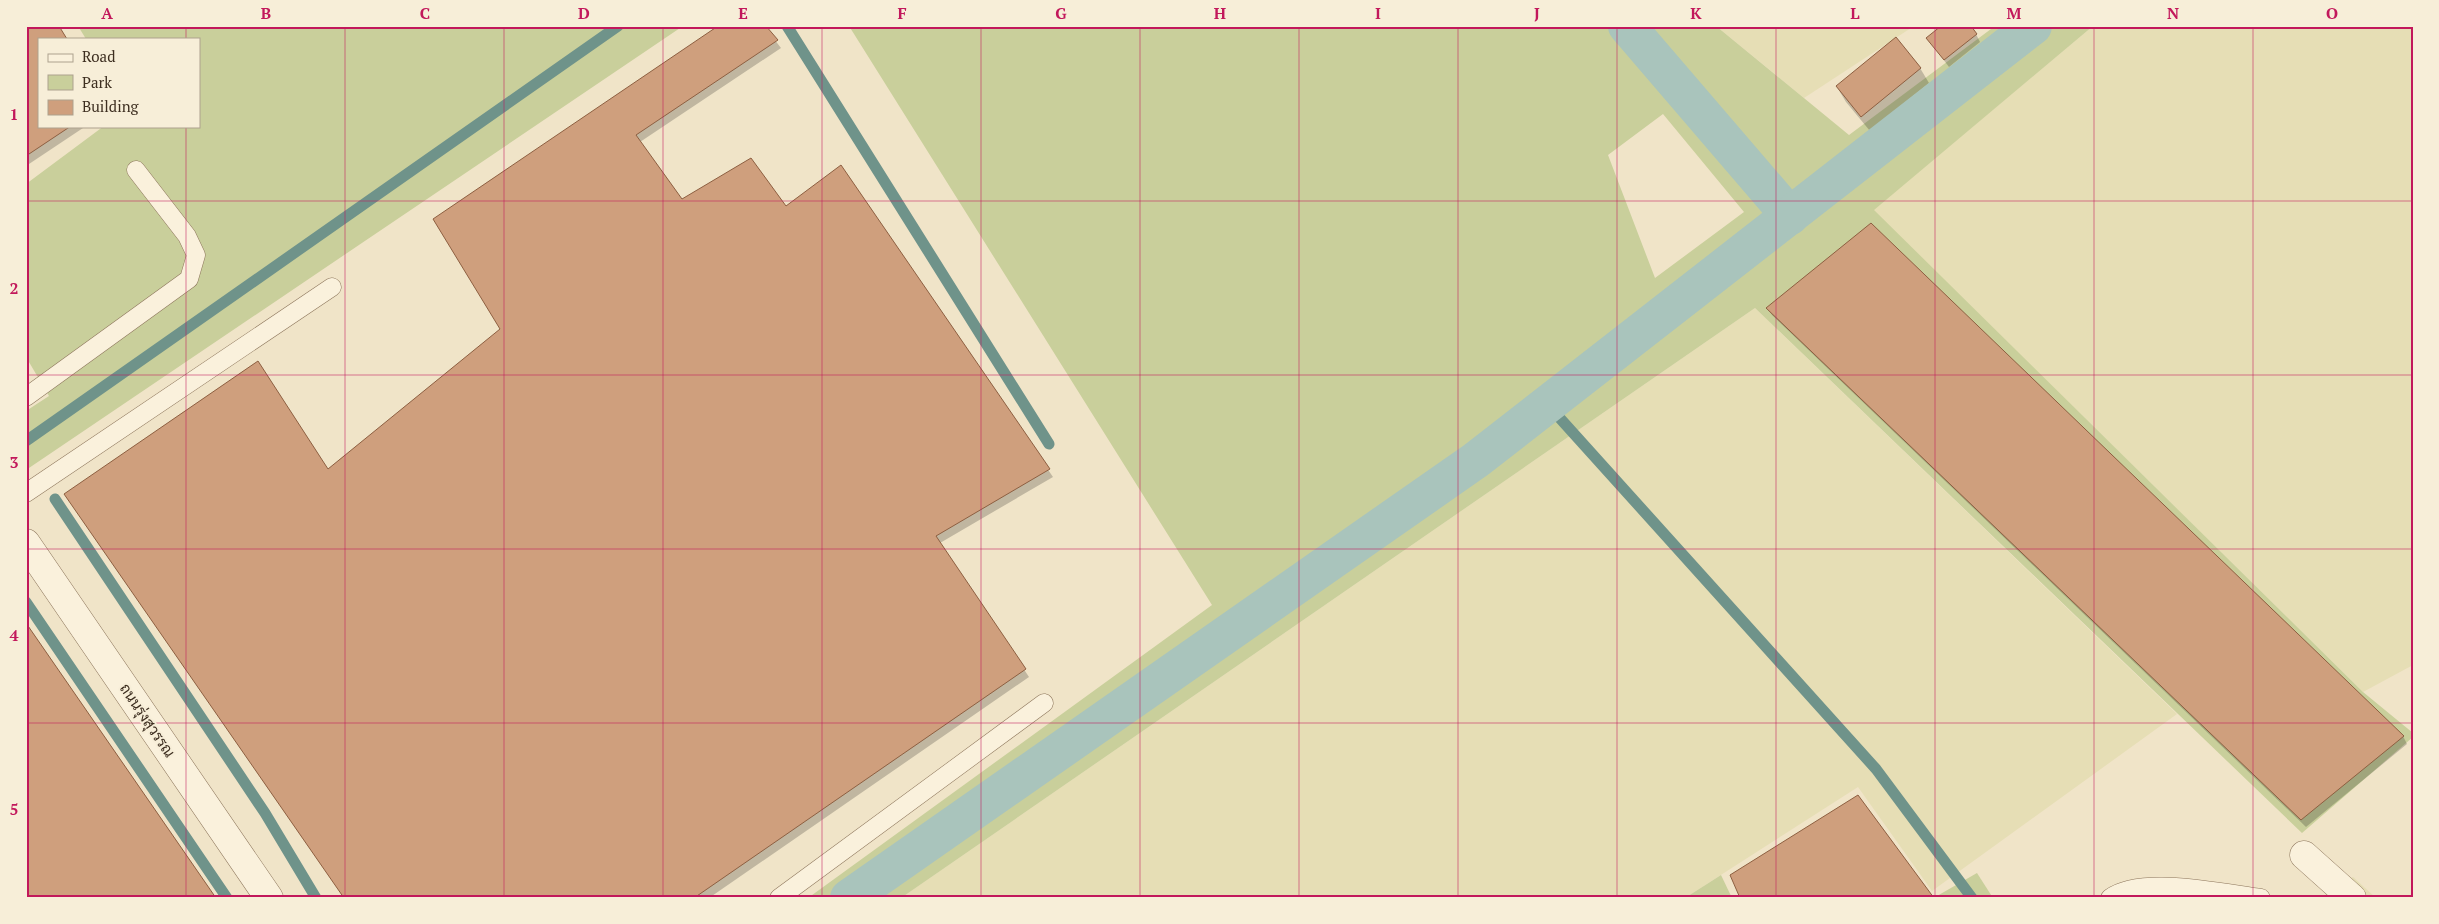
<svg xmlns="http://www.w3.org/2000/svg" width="2439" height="924" font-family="'PT Serif',Sarabun,serif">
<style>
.farmland{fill:#e6deb5}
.green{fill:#c9cf9b;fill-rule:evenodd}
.shadow{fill:#0003}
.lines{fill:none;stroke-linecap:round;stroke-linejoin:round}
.stream{stroke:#6f938a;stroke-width:11}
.canal{stroke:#a9c4bc;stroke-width:38}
.building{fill:#cf9f7d;stroke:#8d5f41}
.lane-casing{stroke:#8d765c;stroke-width:19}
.street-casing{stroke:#8d765c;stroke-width:29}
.lane{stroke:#faf1dc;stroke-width:18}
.street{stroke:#faf1dc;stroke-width:28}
.grid{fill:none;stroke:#c2185b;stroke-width:1;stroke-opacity:0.55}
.labels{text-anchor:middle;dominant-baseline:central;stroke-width:4;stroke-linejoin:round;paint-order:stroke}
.street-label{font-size:15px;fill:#3d2e20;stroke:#f7eed8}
.neatline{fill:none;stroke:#c2185b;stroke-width:2}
.grid-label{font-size:16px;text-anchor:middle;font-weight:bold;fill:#c2185b}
</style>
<rect width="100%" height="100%" fill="#f0e4c8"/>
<!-- farmland -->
<g class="farmland">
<path d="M1716,26H1914L1804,98Z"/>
<path d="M2093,26H2413V665L2363,692L1873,210Z"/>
<path d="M1755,308L2177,714L1932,891L1858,787L1685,898H901Z"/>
<path d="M2353,877L2376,898H2320Z"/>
</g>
<!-- green -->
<g class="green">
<path d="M78,26H683L26,470V411L49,396L26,357V184L104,126H199V39H86Z"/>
<path d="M849,26H1716L1849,135L1995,26H2093L1874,210L2363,692L2413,733V737L2302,833L1755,308L901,898H808L1212,605ZM1663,114L1744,212L1655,278L1608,155Z"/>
<path d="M1977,873L1993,898L1937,896Z"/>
<path d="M1721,875L1732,898H1685Z"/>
</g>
<!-- shadow -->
<g class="shadow">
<path d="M26,26L39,39V126H86L26,166Z"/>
<path d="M764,26L781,48L640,142L682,201L785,208L841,167L1053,477L940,543L1029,677L709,898H345L327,470L502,330L434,220Z"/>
<path d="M1976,34L1980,42L1949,67L1928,39Z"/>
<path d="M1920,68L1929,83L1870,131L1846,102L1837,87Z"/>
<path d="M1767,308L2403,736L2407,744L2306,827L1772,315Z"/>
</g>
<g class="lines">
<!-- stream -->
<g class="stream">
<path d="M787,26L1049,444"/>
<path d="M1548,405L1876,769L1972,898"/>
<path d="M26,441L618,26"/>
<path d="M55,499L265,813L316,898"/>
<path d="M26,602L227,898"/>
</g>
<!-- canal -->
<g class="canal">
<path d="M1627,26L1790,216"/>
<path d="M849,898L1476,460L2033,26"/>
</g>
</g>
<!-- building -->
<g class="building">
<path d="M26,26H59L67,39H39V126H71L26,156Z"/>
<path d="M718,26H766L778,40L636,135L682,199L751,158L786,206L841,165L1050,469L936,536L1026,669L694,898H344L64,494L258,361L328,469L500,329L433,219Z"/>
<path d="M1941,26H1971L1977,34L1944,60L1926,38Z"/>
<path d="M1896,37L1921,68L1861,117L1836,86Z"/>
<path d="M1871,223L2404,736L2301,820L1766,308Z"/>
<path d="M26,623L216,898H26Z"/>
<path d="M1858,795L1934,898H1740L1730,875Z"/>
</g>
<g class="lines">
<!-- lane casing -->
<g class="lane-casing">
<g id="lane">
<path d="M26,397L189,279L196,255L187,236L136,170"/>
<path d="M26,493L332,287"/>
<path d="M779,898L1044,703"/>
<path d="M2110,898C2141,875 2223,893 2261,898"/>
</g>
</g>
<!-- street casing -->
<g class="street-casing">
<g id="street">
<path d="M26,543L269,898"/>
<path d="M2304,855L2352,898"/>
</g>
</g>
<!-- lane -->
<use href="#lane" class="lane"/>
<!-- street -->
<use href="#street" class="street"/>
</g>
<!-- grid -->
<path class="grid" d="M186,26V39M345,26V898M504,26V898M663,26V898M822,26V898M981,26V898M1140,26V898M1299,26V898M1458,26V898M1617,26V898M1776,26V898M1935,26V898M2094,26V898M2253,26V898M186,126V898M26,201H2413M26,375H2413M26,549H2413M26,723H2413"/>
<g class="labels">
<!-- street labels -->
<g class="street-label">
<text transform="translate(148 720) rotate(56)">ถนนรุ่งสุวรรณ</text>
</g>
</g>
<!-- border -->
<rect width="2439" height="924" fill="none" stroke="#f7eed8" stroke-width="55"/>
<!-- legend -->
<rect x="38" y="38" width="162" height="90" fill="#f7eed8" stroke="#ada18e"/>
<rect x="48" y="54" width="25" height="8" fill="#faf1dc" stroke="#ada18e"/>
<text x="82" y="62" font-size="15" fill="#3d2e20">Road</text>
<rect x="48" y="75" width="25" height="15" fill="#c9cf9b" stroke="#ada18e"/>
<text x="82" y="88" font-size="15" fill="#3d2e20">Park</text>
<rect x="48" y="100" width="25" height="15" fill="#cf9f7d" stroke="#ada18e"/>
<text x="82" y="112" font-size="15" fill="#3d2e20">Building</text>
<rect x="28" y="28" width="2384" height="868" class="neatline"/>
<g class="grid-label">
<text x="107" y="19">A</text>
<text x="266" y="19">B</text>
<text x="425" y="19">C</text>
<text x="584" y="19">D</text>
<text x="743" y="19">E</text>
<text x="902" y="19">F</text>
<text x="1061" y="19">G</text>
<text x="1220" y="19">H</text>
<text x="1378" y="19">I</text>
<text x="1537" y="19">J</text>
<text x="1696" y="19">K</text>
<text x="1855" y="19">L</text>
<text x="2014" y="19">M</text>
<text x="2173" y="19">N</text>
<text x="2332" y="19">O</text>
<text x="14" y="120">1</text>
<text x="14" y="294">2</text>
<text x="14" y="468">3</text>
<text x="14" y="641">4</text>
<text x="14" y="815">5</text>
</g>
</svg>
